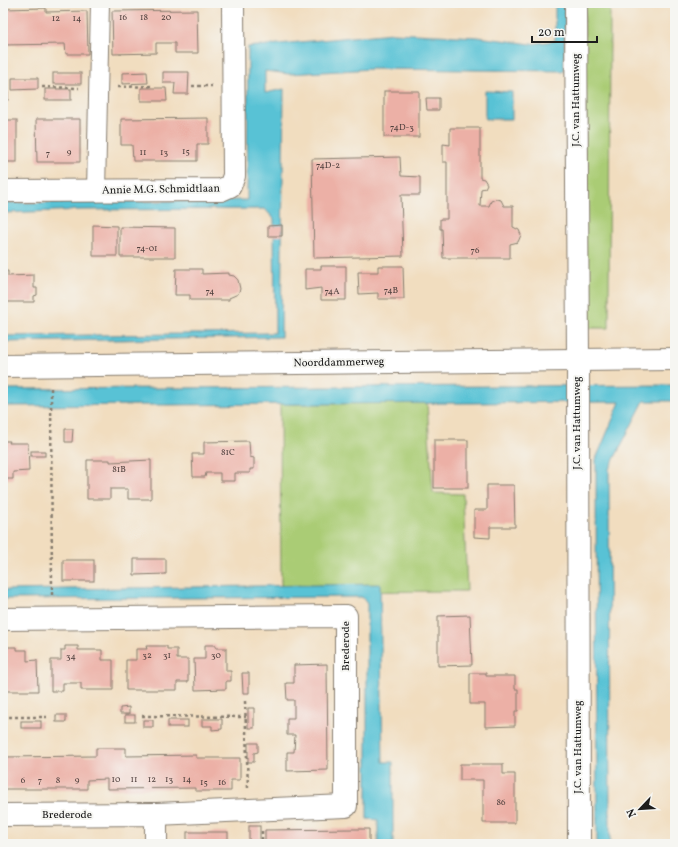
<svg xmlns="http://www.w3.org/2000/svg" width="678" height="847" font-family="Vollkorn,serif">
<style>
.green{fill:#aacc75;stroke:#637448}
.water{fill:#59c2d5;stroke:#3a6f78}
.building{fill:#ecb0a6}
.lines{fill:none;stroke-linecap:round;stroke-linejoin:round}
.pedestrian-casing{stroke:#867c6e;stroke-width:20}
.minor-casing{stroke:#867c6e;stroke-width:24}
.tertiary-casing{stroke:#867c6e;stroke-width:24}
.path{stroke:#867c6e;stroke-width:2.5;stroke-dasharray:3 3;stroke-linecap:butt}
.pedestrian{stroke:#fff;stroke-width:18}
.minor{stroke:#fff;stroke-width:22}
.tertiary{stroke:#fff;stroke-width:22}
.labels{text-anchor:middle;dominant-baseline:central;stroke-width:4;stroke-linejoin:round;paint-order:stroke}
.number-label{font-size:9px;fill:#50413e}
.street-label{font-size:11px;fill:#1c1c1c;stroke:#f6f6f2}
</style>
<rect width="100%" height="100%" fill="#f6f6f2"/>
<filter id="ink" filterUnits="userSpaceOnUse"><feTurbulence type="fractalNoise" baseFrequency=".025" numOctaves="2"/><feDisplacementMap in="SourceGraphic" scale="8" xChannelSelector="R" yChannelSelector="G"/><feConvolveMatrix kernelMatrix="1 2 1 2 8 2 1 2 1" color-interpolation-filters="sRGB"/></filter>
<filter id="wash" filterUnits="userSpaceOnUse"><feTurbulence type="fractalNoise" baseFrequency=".012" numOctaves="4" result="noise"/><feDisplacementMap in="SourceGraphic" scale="16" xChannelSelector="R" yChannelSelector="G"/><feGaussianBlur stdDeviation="0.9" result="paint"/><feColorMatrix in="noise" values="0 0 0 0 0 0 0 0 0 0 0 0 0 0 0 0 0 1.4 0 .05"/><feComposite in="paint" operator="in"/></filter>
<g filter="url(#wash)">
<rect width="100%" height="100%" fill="#f1ddbf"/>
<!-- green -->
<g class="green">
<path d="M584,3H610L609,328H585Z"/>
<path d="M427,403L433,493L463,494L467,591L281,592L280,404Z"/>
</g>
<!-- water -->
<g class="water">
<path d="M555,3H565L564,71L372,69L289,74L265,71V93L284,89L281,337L3,342V336L275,333L274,219L265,209L81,210L3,213V203L247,200L248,47L393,33L478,37L531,44L555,41Z"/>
<path d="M485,91L512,92V119H485Z"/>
<path d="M675,385V401H644L609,469L610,844H597L596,459L620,402L3,406V389Z"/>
<path d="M380,584L383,762H393V844H378V820L367,819V604L362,597L3,599V590Z"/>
</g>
<g id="blocks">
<!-- building -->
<g class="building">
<path d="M46,8V12L87,11L88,54H66L65,44L3,45V9Z"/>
<path d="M197,10L198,53H175V43H156V53L113,54L112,11Z"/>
<path d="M147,72L148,83L122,84V73Z"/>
<path d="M163,72H189L188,94H174L175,83H163Z"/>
<rect x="53" y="73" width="28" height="11"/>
<path d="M12,78H38V89L12,90Z"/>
<path d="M141,88H166L167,101H141Z"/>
<rect x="45" y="89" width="26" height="11"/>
<rect x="3" y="90" width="5" height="10"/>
<rect x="384" y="91" width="35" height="46"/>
<path d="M426,98H439V110H427Z"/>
<path d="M208,118V144H197V161H133L132,145H121V119Z"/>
<path d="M36,119H80V162H37Z"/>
<rect x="3" y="120" width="14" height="42"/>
<path d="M450,128H480V178L484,179L487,184L485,188L481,189L480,206H489L491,201L496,199L501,200L504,206H513V227L519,230L521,235L518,242L510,244V258H443L442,229H440V219H447V162H443V144L450,145Z"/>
<path d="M400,157L401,176L420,177V195H401L403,256L314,258L312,159Z"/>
<path d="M93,225L117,226V256H93Z"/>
<path d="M282,225V236H268V226Z"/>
<path d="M120,227L175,228V257H120Z"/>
<path d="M321,266H346V300H321V288L305,290V269H321Z"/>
<path d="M378,266H403L404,299H378V293L359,294L358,272H378Z"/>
<path d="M176,269H202V274L229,273V275L234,276L238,280L240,289L238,294L229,298V300H190V295H175Z"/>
<path d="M3,271H8V276L34,275V288H37V295L34,296V302H3Z"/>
<path d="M65,429H73L72,442H65Z"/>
<rect x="434" y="440" width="34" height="48"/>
<path d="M3,441H10L9,443H28L29,471L13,472V479H3Z"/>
<path d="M249,441L250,457L254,458V469H250V473H235V481H220V473H206L205,477H193L192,454H204V442Z"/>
<rect x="31" y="451" width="14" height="5"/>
<path d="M87,460H110V462L151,460V499H128V489H110V499H87Z"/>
<path d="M487,485H514L515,527H490V538L474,537V510H487Z"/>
<path d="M134,559H166V574L134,575Z"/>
<rect x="63" y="560" width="31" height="21"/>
<path d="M470,615L472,665L438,666V616Z"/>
<path d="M205,645H216V648H226V671H231V681H226V689L195,690L194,659H205Z"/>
<path d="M65,646H78V650H102V660H113V690H81V683H63V691H51V660H61V650H65Z"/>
<path d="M146,646H167V649H177V659H188V682H177V690H126V660H136V649H147Z"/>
<path d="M3,647H17V650H27V661L37,660L38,691H3Z"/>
<path d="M327,664L328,770L287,771V752H294L295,735H287V718H294V700H287L286,683H294V665Z"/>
<path d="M242,673H249V693H243Z"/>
<path d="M470,673H486V676H515V689H518V711H515V726L485,727V704H470Z"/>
<path d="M129,707V714H120V708Z"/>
<rect x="248" y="708" width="6" height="20"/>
<rect x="56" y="715" width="10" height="7"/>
<rect x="125" y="715" width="10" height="7"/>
<path d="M202,719H222V729L212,730V726H202Z"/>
<rect x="143" y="720" width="10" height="7"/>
<rect x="168" y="720" width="20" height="7"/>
<rect x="21" y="721" width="20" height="7"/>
<path d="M248,743H258V752L254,753V762H248Z"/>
<path d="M96,748H126V756L196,755V758H240V780H231V791H195V788L107,789V779L87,780V789H3V757L96,756Z"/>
<path d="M460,764H503V774H515V823H483V780H460Z"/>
<rect x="249" y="826" width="11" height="18"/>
<path d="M353,829H369V844H265V830Z"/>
<rect x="187" y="832" width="41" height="12"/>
</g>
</g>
</g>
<g filter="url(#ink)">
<use href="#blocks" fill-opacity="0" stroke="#867c6e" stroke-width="1"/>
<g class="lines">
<!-- pedestrian casing -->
<g class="pedestrian-casing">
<path id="pedestrian" d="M96,191L100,3"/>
</g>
<!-- minor casing -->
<g class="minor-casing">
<g id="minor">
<path d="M3,191L221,190L230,186L234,176L233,3"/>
<path d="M578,360L579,844"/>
<path d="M3,619L346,616V806L156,814"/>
<path d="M3,815L156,814V844"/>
</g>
</g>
<!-- tertiary casing -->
<g class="tertiary-casing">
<g id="tertiary">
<path d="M576,3L578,360"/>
<path d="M3,366L675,359"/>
</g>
</g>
<!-- path -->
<g class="path">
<path d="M192,86H212"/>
<path d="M3,87H8"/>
<path d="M42,87L79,88"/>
<path d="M118,87L154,86"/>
<path d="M51,388L52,597"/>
<path d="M245,701L248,788"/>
<path d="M142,716L246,717"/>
<path d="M3,717H47"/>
<path d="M262,831V844"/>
</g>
<!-- pedestrian -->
<use href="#pedestrian" class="pedestrian"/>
<!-- minor -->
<use href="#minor" class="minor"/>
<!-- tertiary -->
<use href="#tertiary" class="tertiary"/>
</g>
</g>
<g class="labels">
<!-- number labels -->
<g class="number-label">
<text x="123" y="17">16</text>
<text x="144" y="17">18</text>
<text x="166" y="17">20</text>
<text x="56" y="18">12</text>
<text x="77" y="18">14</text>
<text x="402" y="127">74D-3</text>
<text x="186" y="151">15</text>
<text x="69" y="152">9</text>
<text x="143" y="152">11</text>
<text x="164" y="152">13</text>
<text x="48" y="153">7</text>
<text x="328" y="165">74D-2</text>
<text x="147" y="248">74-01</text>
<text x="475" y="250">76</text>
<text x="391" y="290">74B</text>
<text x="210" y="291">74</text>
<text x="332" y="291">74A</text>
<text x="228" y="452">81C</text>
<text x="119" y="469">81B</text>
<text x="147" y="655">32</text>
<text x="167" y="655">31</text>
<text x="216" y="655">30</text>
<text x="71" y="656">34</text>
<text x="116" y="779">10</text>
<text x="134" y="779">11</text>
<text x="152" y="779">12</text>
<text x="169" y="779">13</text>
<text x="187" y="779">14</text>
<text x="23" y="780">6</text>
<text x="40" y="780">7</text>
<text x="58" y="780">8</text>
<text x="77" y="780">9</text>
<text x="204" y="782">15</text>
<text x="222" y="782">16</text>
<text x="501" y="802">86</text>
</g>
<!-- street labels -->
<g class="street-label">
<text transform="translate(576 100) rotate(-90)">J.C. van Hattumweg</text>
<text transform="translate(161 190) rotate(-1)">Annie M.G. Schmidtlaan</text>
<text transform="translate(339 363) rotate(-1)">Noorddammerweg</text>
<text transform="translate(577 423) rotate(-90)">J.C. van Hattumweg</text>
<text transform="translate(346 646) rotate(-90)">Brederode</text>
<text transform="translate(578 747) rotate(-90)">J.C. van Hattumweg</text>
<text x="67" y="815">Brederode</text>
</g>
</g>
<!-- margin -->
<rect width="678" height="847" fill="none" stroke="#f6f6f2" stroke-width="16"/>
<!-- north arrow -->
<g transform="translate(640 809) rotate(245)" stroke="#f6f6f2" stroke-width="3" paint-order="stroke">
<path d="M0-3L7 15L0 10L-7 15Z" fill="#1c1c1c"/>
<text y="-6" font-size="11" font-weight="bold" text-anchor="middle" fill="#1c1c1c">N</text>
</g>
<!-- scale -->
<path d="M532 36v6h65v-6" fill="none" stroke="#1c1c1c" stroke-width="2"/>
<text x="538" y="36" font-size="12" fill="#1c1c1c" stroke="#f6f6f2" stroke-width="3" paint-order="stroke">20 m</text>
</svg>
